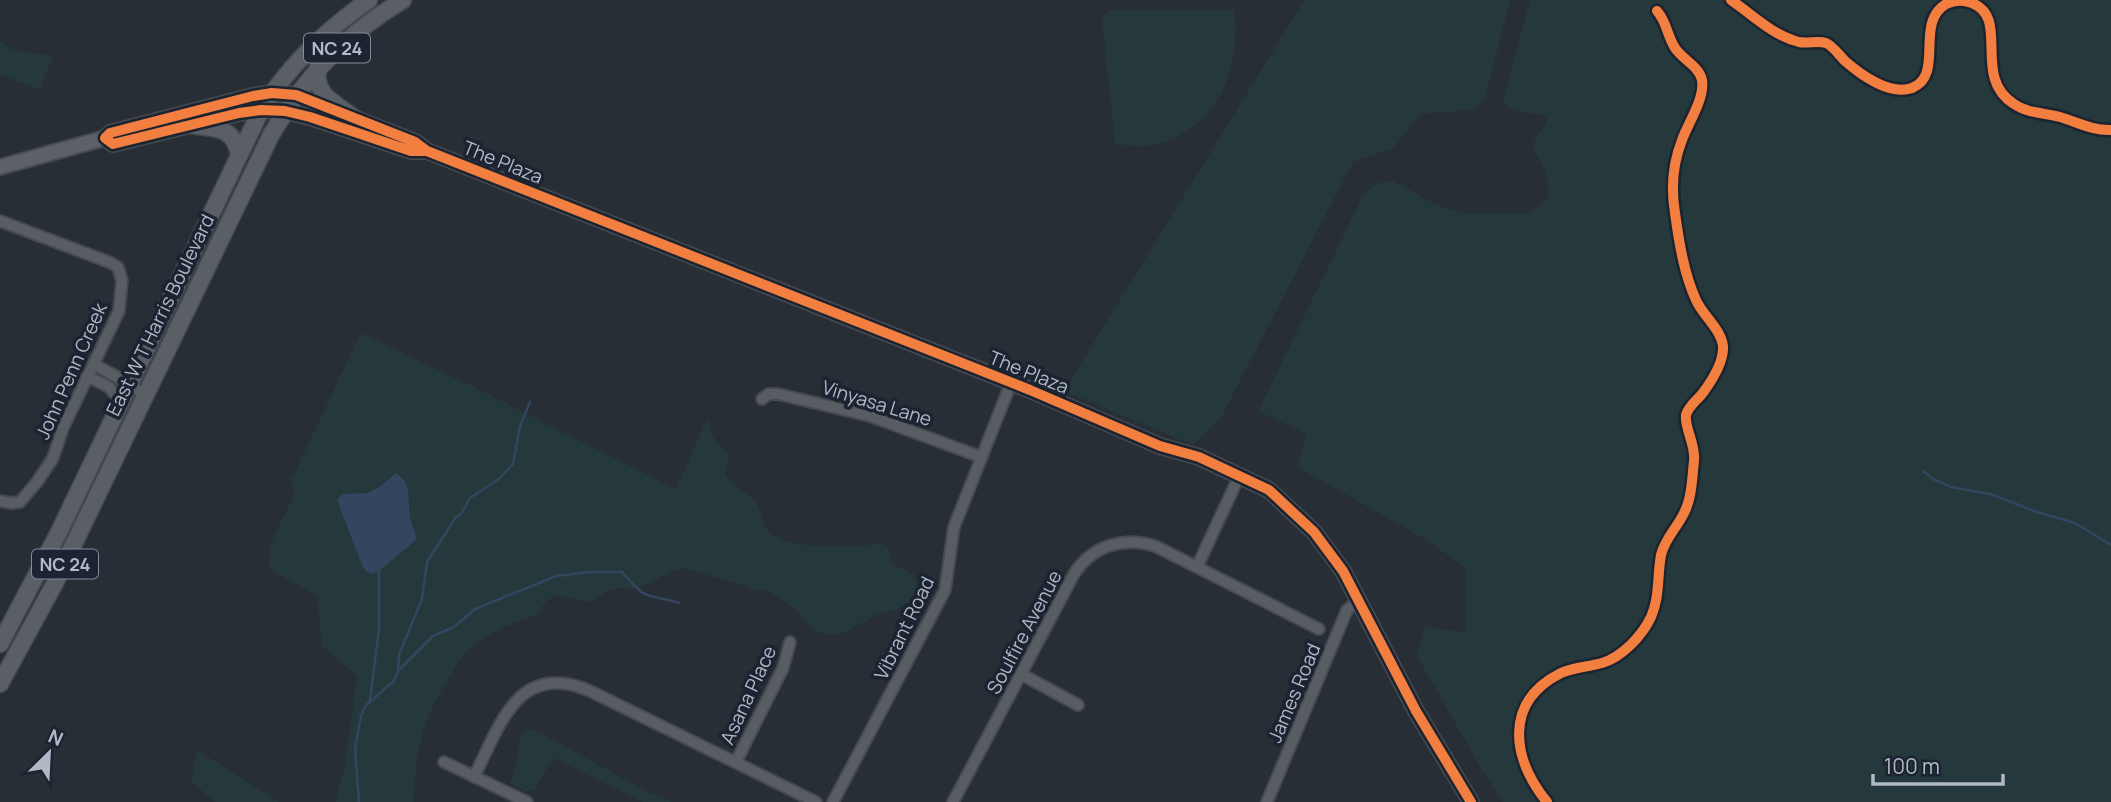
<svg xmlns="http://www.w3.org/2000/svg" width="2111" height="802" font-family="Manrope,sans-serif">
<style>
.green{fill:#25383b}
.water{fill:#34465f}
.lines{fill:none;stroke-linecap:round;stroke-linejoin:round}
.stream{stroke:#34465f;stroke-width:2.5}
.street-casing{stroke:#464a50;stroke-width:14}
.secondary-casing{stroke:#464a50;stroke-width:18}
.primary-casing{stroke:#454a52;stroke-width:19}
.street{stroke:#585c63;stroke-width:10}
.secondary{stroke:#5c6068;stroke-width:14}
.primary{stroke:#5a5f65;stroke-width:16}
.cycleway-casing{stroke:#1b2430;stroke-width:15}
.cycleway{stroke:#f27e40;stroke-width:10}
.labels{text-anchor:middle;dominant-baseline:central;stroke-width:7;stroke-linejoin:round;paint-order:stroke}
.shield{fill:#1b2430;stroke:#848c9a;stroke-width:2}
.shield-label{font-size:18px;font-weight:bold;fill:#b1b9c7}
.street-label{font-size:19px;fill:#b1b9c7;stroke:#1b2430}
</style>
<rect width="100%" height="100%" fill="#282e35"/>
<!-- green -->
<g class="green">
<path d="M1304,0H1510L1485,99L1477,107L1462,111L1419,114L1394,148L1353,162L1222,416L1193,445L1064,391Z"/>
<path d="M1530,0H2111V802H1503L1482,770L1417,656L1425,626L1466,633V568L1425,539L1297,467L1307,434L1258,411L1364,193L1378,183L1394,181L1435,204L1463,214L1529,213L1548,199L1547,174L1533,148L1535,140L1547,122L1545,116C1528,109 1519,119 1504,103L1505,94Z"/>
<path d="M1110,10H1234C1242,64 1220,124 1164,142C1148,148 1132,146 1115,144L1102,18Z"/>
<path d="M0,42L15,50L53,56L40,89L0,75Z"/>
<path d="M361,333L472,386L676,489L707,418L713,437L729,456L725,474C732,486 744,491 754,500C764,509 759,523 770,533C794,552 852,545 883,544L888,547L893,566C909,570 914,573 918,589L914,599L897,610L879,614L840,634H823L809,626L798,611L769,591H756L745,586L684,568L671,572L637,589L617,588L605,592L593,602C565,602 555,582 537,615C513,623 485,633 466,652C460,658 455,667 451,675C421,721 417,748 413,802H335L345,766L357,676L322,645L317,596L269,569L270,545L294,495L291,480Z"/>
<path d="M526,728L543,734L644,790L673,802H642L553,758L535,789L527,792L510,784L518,760L519,739Z"/>
<path d="M197,750L280,802H281H215L191,781Z"/>
</g>
<!-- water -->
<path class="water" d="M396,473C413,484 407,499 410,516C411,524 415,532 417,539L379,571L371,574L366,571L362,565L337,500L342,494L368,493L381,486Z"/>
<g class="lines">
<!-- stream -->
<g class="stream">
<path d="M1923,471L1933,479L1951,487L1990,494L2037,512L2075,523L2111,545"/>
<path d="M398,670L399,655L422,599L427,562L456,517L461,514L470,498L499,479L513,464L520,426L530,402"/>
<path d="M370,700L379,629V571"/>
<path d="M359,802L355,749L361,716L366,705L394,681L398,671L433,636L454,627L475,609L556,576L590,572H622C647,602 646,593 679,603"/>
</g>
<!-- street casing -->
<g class="street-casing">
<g id="street">
<path d="M0,221L109,262L118,267L122,281L119,311L63,428L53,458L37,482L20,502L12,503L0,501"/>
<path d="M93,364L130,384L145,395"/>
<path d="M87,376L109,387L121,402"/>
<path d="M762,399L769,394H778L870,416L981,457"/>
<path d="M1197,567L1236,483"/>
<path d="M1021,674L1078,705"/>
<path d="M444,762L527,802"/>
<path d="M736,762L783,668L790,642"/>
<path d="M474,777C500,725 518,660 590,691L816,802"/>
<path d="M833,802L945,590L954,527L1011,383"/>
<path d="M953,802L1074,574C1092,546 1123,536 1155,546L1319,629"/>
<path d="M1267,802L1347,610L1358,601"/>
</g>
</g>
<!-- secondary casing -->
<g class="secondary-casing">
<g id="secondary">
<path d="M105,138L113,144L239,113L261,110L285,111L310,117L411,151H427"/>
<path d="M0,167L105,138L110,133L253,96L272,93L296,95L415,142L427,151L1030,390L1160,446L1199,457L1269,490L1314,532L1343,571L1416,711L1471,802"/>
</g>
</g>
<!-- primary casing -->
<g class="primary-casing">
<g id="primary">
<path d="M318,67C313,95 334,102 353,117"/>
<path d="M191,125C216,129 232,126 239,153"/>
<path d="M0,644L59,532L261,110C289,65 326,30 369,0"/>
<path d="M0,684L55,583L272,133C307,75 345,35 403,0"/>
</g>
</g>
<!-- street -->
<use href="#street" class="street"/>
<!-- secondary -->
<use href="#secondary" class="secondary"/>
<!-- primary -->
<use href="#primary" class="primary"/>
<!-- cycleway casing -->
<g class="cycleway-casing">
<g id="cycleway">
<path d="M1731,0C1753,15 1772,35 1799,42C1808,44 1817,40 1826,43C1833,46 1839,55 1845,61C1861,75 1890,96 1912,88C1945,75 1914,23 1946,4C1954,0 1964,0 1972,3C2011,18 1971,77 2014,104C2027,113 2044,113 2060,117C2077,122 2093,131 2111,130"/>
<path d="M427,151H411L310,117L285,111L261,110L239,113L113,144L105,138L110,133L253,96L272,93L296,95L415,142L427,151L1030,390L1160,446L1199,457L1269,490L1314,532L1343,571L1416,711L1471,802"/>
<path d="M1547,802C1512,759 1503,702 1561,673C1574,667 1588,667 1602,663C1622,657 1642,636 1651,617C1660,597 1657,576 1661,555C1665,538 1677,528 1684,513C1692,498 1692,478 1694,461C1696,445 1684,427 1686,415C1688,407 1696,401 1702,394C1711,382 1724,362 1723,346C1721,329 1703,316 1696,300C1684,274 1679,242 1675,213C1671,189 1673,163 1682,140C1688,123 1705,99 1702,80C1699,66 1683,60 1675,48C1667,36 1667,22 1657,11"/>
</g>
</g>
<!-- cycleway -->
<use href="#cycleway" class="cycleway"/>
</g>
<g class="labels">
<!-- shield labels -->
<g class="shield">
<rect x="304" y="33.5" width="66" height="29" rx="5"/>
<rect x="32" y="549.5" width="66" height="29" rx="5"/>
</g>
<g class="shield-label">
<text x="337" y="48">NC 24</text>
<text x="65" y="564">NC 24</text>
</g>
<!-- street labels -->
<g class="street-label">
<text transform="translate(503 162) rotate(22)">The Plaza</text>
<text transform="translate(160 315) rotate(-64)">East W T Harris Boulevard</text>
<text transform="translate(71 371) rotate(-66)">John Penn Creek</text>
<text transform="translate(1029 372) rotate(22)">The Plaza</text>
<text transform="translate(877 403) rotate(17)">Vinyasa Lane</text>
<text transform="translate(904 628) rotate(-64)">Vibrant Road</text>
<text transform="translate(1024 632) rotate(-62)">Soulfire Avenue</text>
<text transform="translate(1294 693) rotate(-67)">James Road</text>
<text transform="translate(748 695) rotate(-65)">Asana Place</text>
</g>
</g>
<!-- north arrow -->
<g transform="translate(49 753) rotate(24)" stroke="#1b2430" stroke-width="5" paint-order="stroke">
<path d="M0-5L12 26L0 18L-12 26Z" fill="#b1b9c7"/>
<text y="-10" font-size="19" font-weight="bold" text-anchor="middle" fill="#b1b9c7">N</text>
</g>
<!-- scale -->
<path d="M1873 774v10h130v-10" fill="none" stroke="#b1b9c7" stroke-width="3.5"/>
<text x="1884" y="774" font-size="21" fill="#b1b9c7" stroke="#1b2430" stroke-width="5" paint-order="stroke">100 m</text>
</svg>
